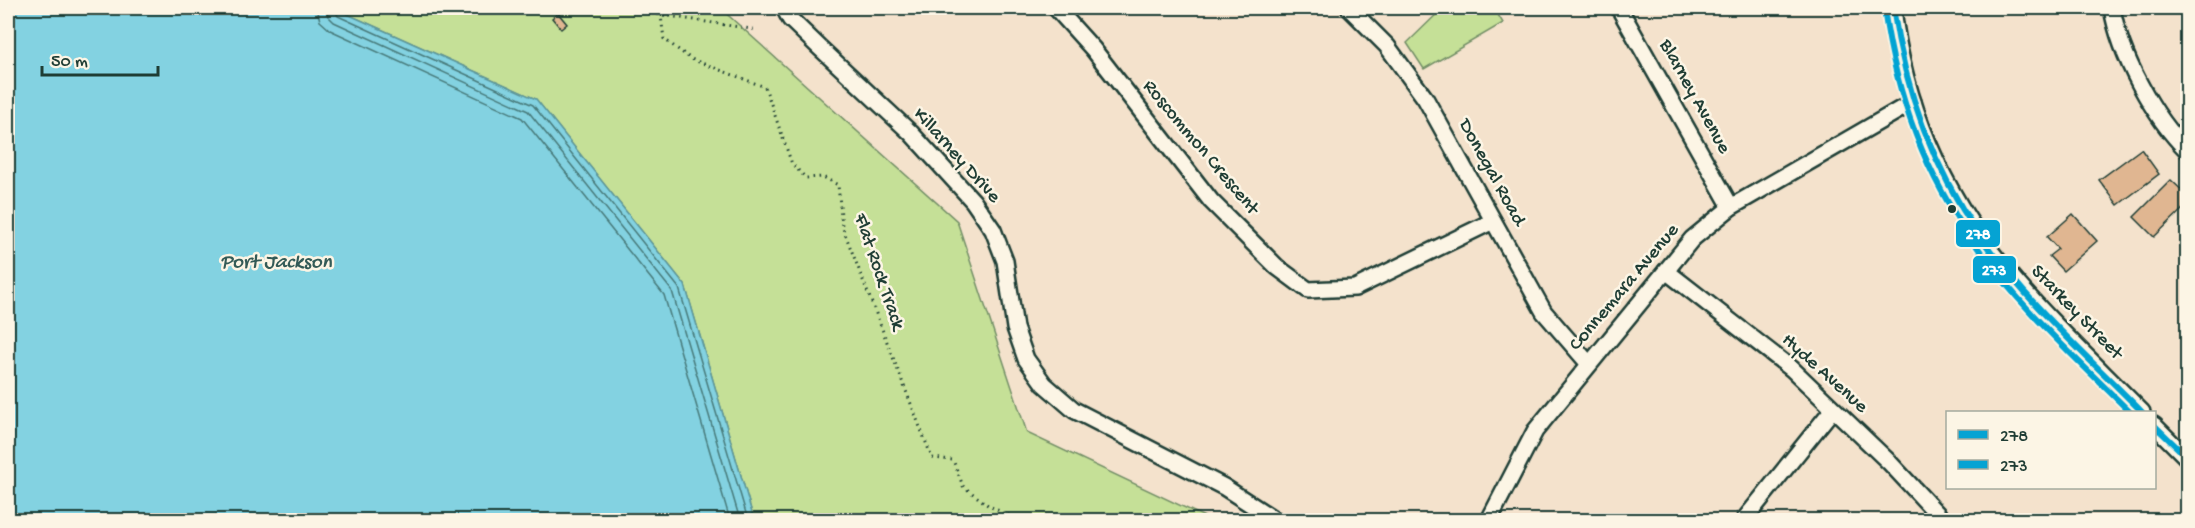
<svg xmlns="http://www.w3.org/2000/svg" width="2195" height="528" font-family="'Gochi Hand',sans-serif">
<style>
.green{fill:#c5e097;stroke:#728e66;stroke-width:1.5}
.water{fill:#83d2e1;stroke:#5b969c;stroke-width:1.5}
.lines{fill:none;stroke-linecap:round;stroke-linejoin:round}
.shore{stroke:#477979;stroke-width:1.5}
.building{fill:#e0b691;stroke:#1f3d34;stroke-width:1.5}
.street-casing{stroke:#1f3d34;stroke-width:20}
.path{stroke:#1f3d34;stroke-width:3;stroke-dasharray:1.5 4.5;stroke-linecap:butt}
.street{stroke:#fcf5e5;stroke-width:15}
.bus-1-casing{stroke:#fcf5e5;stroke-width:10}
.bus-2-casing{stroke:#fcf5e5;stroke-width:10}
.bus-1{stroke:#05a3d3;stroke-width:6}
.bus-2{stroke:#05a3d3;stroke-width:6}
.bus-dot{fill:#1f3d34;stroke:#fcf5e5;stroke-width:2}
.labels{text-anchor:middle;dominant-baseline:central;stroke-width:5;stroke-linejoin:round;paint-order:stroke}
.street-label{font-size:20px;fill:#1f3d34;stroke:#fcf5e5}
.water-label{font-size:21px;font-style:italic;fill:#335b57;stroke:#fcf5e5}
.line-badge{stroke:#fcf5e5;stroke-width:2}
.badge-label{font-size:16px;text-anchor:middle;font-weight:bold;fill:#fff}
</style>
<rect width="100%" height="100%" fill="#f4e2cc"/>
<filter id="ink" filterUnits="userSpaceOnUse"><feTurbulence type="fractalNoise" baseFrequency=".0167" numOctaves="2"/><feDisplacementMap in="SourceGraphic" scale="12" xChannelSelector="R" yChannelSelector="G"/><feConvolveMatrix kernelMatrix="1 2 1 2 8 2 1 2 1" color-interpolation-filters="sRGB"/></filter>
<g filter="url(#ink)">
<!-- green -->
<g class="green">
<path d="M334,8H720L957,221L1027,433L1211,520H754L685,285L536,99Z"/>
<path d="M1443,8H1494L1503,23L1424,69L1407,43Z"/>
</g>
<!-- water -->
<path class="water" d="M8,8H334L536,99L685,285L754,520H8Z"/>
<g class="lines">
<!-- shore -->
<g class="shore">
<path d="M317,8L320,21L330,30L522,118L664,295L730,520"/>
<path d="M326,8L328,16L334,22L528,111L672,291L740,520"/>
<path d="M334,8L338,16L533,105L679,288L748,520"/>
</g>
</g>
<!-- building -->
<g class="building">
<path d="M558,13L567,24L561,29L552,18Z"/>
<path d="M2141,149L2159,174L2118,205L2099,180Z"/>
<path d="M2171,180L2188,196V204L2154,237L2134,217Z"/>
<path d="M2073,214L2097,241L2063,271L2049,256L2058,249L2047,237Z"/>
</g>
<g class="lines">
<!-- street casing -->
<g class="street-casing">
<g id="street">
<path d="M784,8L790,19L819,47L911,133L973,201L993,230L1005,261L1015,328L1026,359L1044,384L1074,410L1224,487L1275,520"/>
<path d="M1056,8L1093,49L1211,201L1277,267L1308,290L1355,288L1493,221"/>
<path d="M1349,8L1387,46L1425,98L1544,312L1589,364"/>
<path d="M1619,8L1731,207"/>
<path d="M1893,8C1903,101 1942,192 2001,264C2044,317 2095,364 2142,412"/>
<path d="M2112,8C2120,55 2153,117 2188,151"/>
<path d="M1666,271L1792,369L1889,462L1943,520"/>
<path d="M2154,425L2188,459"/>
<path d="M1489,520L1535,431L1692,239L1731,207L1913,102"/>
<path d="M1744,520L1833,409"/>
</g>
</g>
<!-- path -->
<g class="path">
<path d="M629,8L630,10L758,30"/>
<path d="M660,8L664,39L691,59L765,87L792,164L806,178L823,177L838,185L842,226L932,458L953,460L963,486L989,506L1012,517L1014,520"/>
</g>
<!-- street -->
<use href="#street" class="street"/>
<!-- bus-1 casing -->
<g class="bus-1-casing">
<g id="bus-1">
<path d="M1893,8C1905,90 1932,166 1979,235C2025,301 2086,355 2142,412"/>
<path d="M2154,425L2188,458"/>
</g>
</g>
<!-- bus-2 casing -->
<g class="bus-2-casing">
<path id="bus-2" d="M1884,9C1896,93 1923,172 1973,241C2017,305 2076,358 2130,412"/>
</g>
<!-- bus-1 -->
<use href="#bus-1" class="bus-1"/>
<!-- bus-2 -->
<use href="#bus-2" class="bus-2"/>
</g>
</g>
<!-- markers -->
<circle class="bus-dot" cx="1952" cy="209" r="5"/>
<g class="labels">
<!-- street labels -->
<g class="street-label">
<text transform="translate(1694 97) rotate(61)">Blarney Avenue</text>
<text transform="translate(1200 148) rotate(50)">Roscommon Crescent</text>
<text transform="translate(956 156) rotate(48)">Killarney Drive</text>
<text transform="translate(1491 173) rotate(61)">Donegal Road</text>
<text transform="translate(878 272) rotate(71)">Flat Rock Track</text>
<text transform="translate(1625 288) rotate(-50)">Connemara Avenue</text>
<text transform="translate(2076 313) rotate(46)">Starkey Street</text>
<text transform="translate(1824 374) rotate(42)">Hyde Avenue</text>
</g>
<!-- water labels -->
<g class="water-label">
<text x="276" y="263">Port Jackson</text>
</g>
</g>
<g class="line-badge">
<rect x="1955" y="219" width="46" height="29" rx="6" fill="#05a3d3"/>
<rect x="1972" y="255" width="45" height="29" rx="6" fill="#05a3d3"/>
</g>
<g class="badge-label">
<text x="1978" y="239">278</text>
<text x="1994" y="275">273</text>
</g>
<!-- margin -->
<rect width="2195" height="528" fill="none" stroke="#fcf5e5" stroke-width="30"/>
<rect x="15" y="15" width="2165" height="498" fill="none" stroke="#1f3d34" stroke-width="2" filter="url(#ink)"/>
<!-- legend -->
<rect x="1946" y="411" width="210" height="78" fill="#fcf5e5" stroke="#a4ab9e" stroke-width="1.5"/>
<rect x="1958" y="430" width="30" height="9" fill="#05a3d3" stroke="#a4ab9e" stroke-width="1.5"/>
<text x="2000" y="441" font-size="18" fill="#1f3d34">278</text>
<rect x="1958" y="460" width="30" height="9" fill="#05a3d3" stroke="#a4ab9e" stroke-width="1.5"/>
<text x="2000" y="471" font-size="18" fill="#1f3d34">273</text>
<!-- scale -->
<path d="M42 66v9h116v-9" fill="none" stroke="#1f3d34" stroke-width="3"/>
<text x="51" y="66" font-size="18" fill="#1f3d34" stroke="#fcf5e5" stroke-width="4.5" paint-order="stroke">50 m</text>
</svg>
